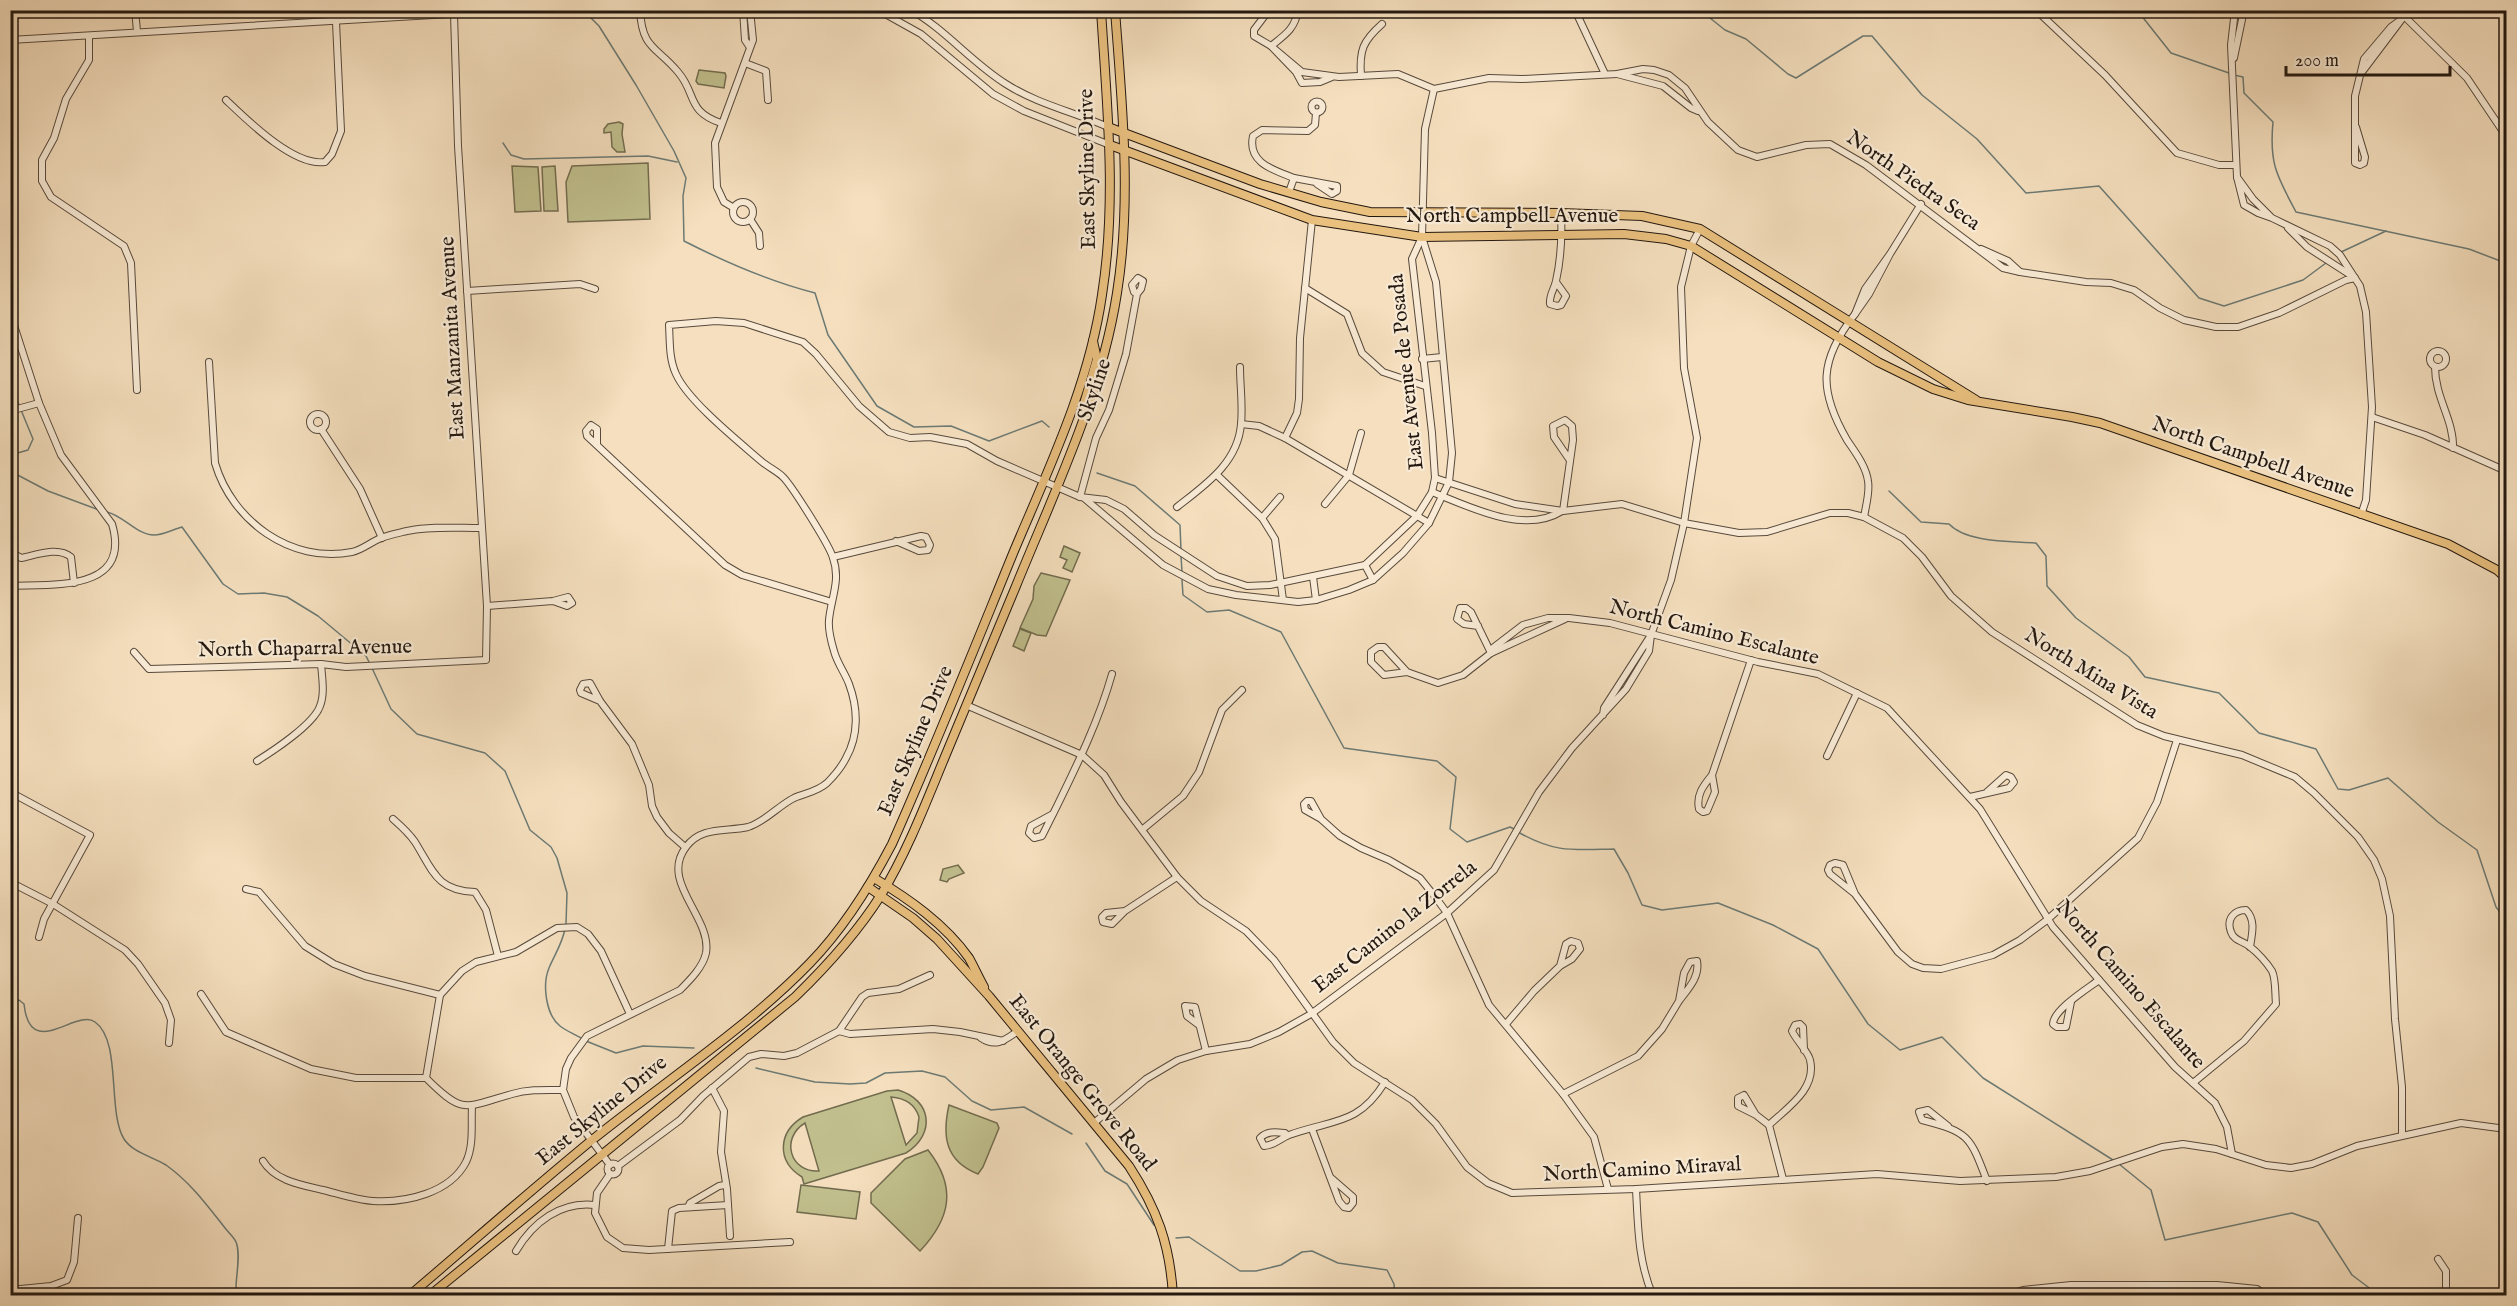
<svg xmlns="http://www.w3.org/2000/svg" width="2517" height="1306" font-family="'IM FELL English',serif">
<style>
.green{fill:#c1c08e;stroke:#726c4f;stroke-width:1.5;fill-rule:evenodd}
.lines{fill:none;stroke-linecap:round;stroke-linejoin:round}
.stream{stroke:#6c7a74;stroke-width:1.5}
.minor-casing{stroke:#584a3c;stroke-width:8}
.major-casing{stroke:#231810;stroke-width:10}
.minor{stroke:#f8ead5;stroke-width:6}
.major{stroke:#eac07f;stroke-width:8}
.labels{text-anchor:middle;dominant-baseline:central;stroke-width:4.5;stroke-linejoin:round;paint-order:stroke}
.street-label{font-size:21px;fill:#231810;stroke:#f8ead5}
</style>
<rect width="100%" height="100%" fill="#f5dfbe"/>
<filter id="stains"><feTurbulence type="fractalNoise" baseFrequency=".00333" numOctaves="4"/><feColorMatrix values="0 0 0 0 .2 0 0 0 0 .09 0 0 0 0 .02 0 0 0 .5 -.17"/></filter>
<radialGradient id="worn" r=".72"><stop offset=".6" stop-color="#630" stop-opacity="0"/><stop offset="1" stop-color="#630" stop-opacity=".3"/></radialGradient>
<!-- green -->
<g class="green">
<path d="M699,70L725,73L726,76L724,88L698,84L696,81Z"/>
<path d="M619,122L623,124L622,134L625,152H617L612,147L611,132L604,133V129L608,124Z"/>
<path d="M648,163L650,219L568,222L566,182L572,166Z"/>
<path d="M512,166L538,167L541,211L515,212Z"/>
<path d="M555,166L558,211H544L542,167Z"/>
<path d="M1064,546L1080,553L1072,572L1063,568L1067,560L1060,557Z"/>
<path d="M1041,573L1070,580L1046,636L1037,635L1020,628L1033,599L1034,586Z"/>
<path d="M1020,629L1031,633L1024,651L1013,646Z"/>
<path d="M958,865L964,873L949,879L947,882L940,880L943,869Z"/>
<path d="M898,1090C932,1100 936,1134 906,1153L804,1184L802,1177C776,1161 778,1132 803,1117L887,1091ZM891,1097C905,1098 915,1104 919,1117L917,1133L906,1145ZM805,1123L819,1171C790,1173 780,1138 805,1123Z"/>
<path d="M949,1105L997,1123L999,1128L983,1167L978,1174C945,1161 942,1136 949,1105Z"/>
<path d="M928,1150C957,1187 951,1218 920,1251L871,1203V1193L905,1159Z"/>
<path d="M801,1185L860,1192L856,1219L797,1212Z"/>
</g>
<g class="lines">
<!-- stream -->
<g class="stream">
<path d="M1531,10H1534"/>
<path d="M1700,10L1725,30L1746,39L1788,74L1796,78L1863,36H1872L1922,95L1977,139L2026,193L2099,186L2199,298L2224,306L2303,280L2326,263"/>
<path d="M2137,10L2171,53L2229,73"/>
<path d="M588,15L599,26L636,85L674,151L686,178L683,196L684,241C727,263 768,281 815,293L828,335L877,406L914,427L951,426L989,441L1042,421L1049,427"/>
<path d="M2234,75L2243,77L2244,93L2273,122C2269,164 2277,176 2296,212L2469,249L2503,262L2506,267"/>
<path d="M503,143L511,155L524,159L648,156L677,162"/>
<path d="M2339,253L2386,231"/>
<path d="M10,381L19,405"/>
<path d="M10,460L14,454L28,450L33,439L21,410"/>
<path d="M10,471L48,491L99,510"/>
<path d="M1097,473L1135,486L1180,525L1181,551"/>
<path d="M1889,491L1921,522L1949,524C1967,543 2011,541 2036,543L2046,556L2047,586L2076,618L2129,657L2145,677L2219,693L2259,733L2316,749L2338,789L2349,790L2388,778L2438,822L2477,850L2496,907L2506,920"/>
<path d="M107,512C124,516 137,535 154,535C163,535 174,529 182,527L223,584L238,594L264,593L287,597L318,616L366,656L370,664"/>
<path d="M1181,556L1182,572"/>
<path d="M1182,580L1183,595L1207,612L1229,610L1281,632L1344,748L1437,761L1456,777L1450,829L1467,842L1510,827L1514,829"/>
<path d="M372,668L391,709L417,734L485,753L505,771L530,830L551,847L557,858L567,893L566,924"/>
<path d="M1518,832C1555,853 1572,850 1614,849L1628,873L1642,905L1662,910L1718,903L1773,925L1818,949L1868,1024L1900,1050L1942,1037L1983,1078L2113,1160"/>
<path d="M565,929C562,944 555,954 549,968C542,985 546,1015 560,1026C566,1031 575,1034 581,1038"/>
<path d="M10,1002L12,1004L19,1000L24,1004C30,1062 76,1008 95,1022C122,1041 107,1112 124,1139C132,1152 153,1157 166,1165C190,1182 207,1205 225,1228C228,1232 234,1237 236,1242C241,1254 236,1275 236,1288L243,1296"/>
<path d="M586,1041L616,1053L643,1046L694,1048"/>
<path d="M756,1068L815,1082L850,1084L866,1083L885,1073L922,1071L945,1077L972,1101L991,1110L1024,1107L1072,1134"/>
<path d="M1086,1143L1105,1171L1127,1184L1154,1225"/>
<path d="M2119,1164L2151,1190L2165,1240L2292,1213L2318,1222L2352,1275L2380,1296"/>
<path d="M1176,1238L1189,1237L1240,1271H1256L1281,1265L1302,1252L1312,1251L1338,1263L1387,1270L1394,1284L1395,1296"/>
</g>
<!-- minor casing -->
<g class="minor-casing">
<g id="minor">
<path d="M135,10L137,31"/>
<path d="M640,10C642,49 656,46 678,72C697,94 686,111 721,123"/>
<path d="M743,10L745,40L749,46"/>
<path d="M878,10L921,34L993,94L1024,111L1110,145"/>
<path d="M911,10C946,30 972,63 1006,84C1037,104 1074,112 1108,127"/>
<path d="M1269,10L1254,30V36L1271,46C1285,35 1295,29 1298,10"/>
<path d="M1575,10L1605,74"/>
<path d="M2036,10L2105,75L2177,153L2219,165H2236"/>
<path d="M2235,10L2231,45L2237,177"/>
<path d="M2404,16L2467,78L2506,136"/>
<path d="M89,36V60L66,99L54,138L42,160V181L51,197L124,246L131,263L137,390"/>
<path d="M10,40L517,10"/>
<path d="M2234,58L2244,10"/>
<path d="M745,63L766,71L768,100"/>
<path d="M1617,74L1663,86L1691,108L1698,111"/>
<path d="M1361,76C1359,50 1363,41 1382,24"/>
<path d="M1332,77L1320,82L1302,83L1296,72L1271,46L1302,72L1339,77L1398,74L1434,89"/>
<path d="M1434,89L1489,78L1522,79L1617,74L1643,69L1654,70L1669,75L1685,88L1708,122L1738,150L1757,157L1806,145L1830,144L1866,165L2003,268L2020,272L2008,261L1981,249"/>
<path d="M226,100C247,120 294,167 325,162L332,154L341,131L336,22"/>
<circle cx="1317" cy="107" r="5.5"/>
<path d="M2356,127L2365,157L2364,163L2360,165L2355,163V96L2364,59L2391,27L2402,19L2362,72"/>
<path d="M1294,178L1337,186V191L1332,194L1317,184"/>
<path d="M1289,192L1294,178C1274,170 1247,163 1253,136L1262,130L1308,131L1315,125L1316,113"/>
<circle cx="743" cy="212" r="10"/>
<path d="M734,208L724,202L717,187L715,143L753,40L750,10"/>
<path d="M2272,218L2258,213L2244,205L2237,177L2253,199L2272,218L2330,246L2340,255L2360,286L2366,312L2372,407L2366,500L2361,515"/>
<path d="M750,219L759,233L760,246"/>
<path d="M2288,228L2307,247L2352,276"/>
<path d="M1890,254L1869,294L1855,314L1865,289L1890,254L1921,204"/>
<path d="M2020,272L2086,282L2111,283L2134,290L2160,308L2184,320L2216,327H2238L2279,313L2346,280L2355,278"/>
<path d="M1556,282L1566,296L1561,305L1557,306L1550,304C1549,295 1554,290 1556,281C1561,259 1562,235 1561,213"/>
<path d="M1305,288L1347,314L1362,353L1383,372L1425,386"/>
<path d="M467,291L580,284L595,289"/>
<path d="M10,313L39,403L61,455L112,524C132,592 53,584 10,586"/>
<path d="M1855,314C1819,360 1818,390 1847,440C1855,452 1866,466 1868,481C1870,492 1866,505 1864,517"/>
<circle cx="2438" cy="359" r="8"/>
<path d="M1422,359L1442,357"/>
<path d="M209,362L215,463C232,521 291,564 352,552C362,550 371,542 381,538C389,535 399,533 407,531C431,526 456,528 480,528"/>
<path d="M2435,367C2435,398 2454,420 2453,448"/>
<path d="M10,411L39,403"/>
<circle cx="318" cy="422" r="8"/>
<path d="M2372,417L2425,435L2506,471"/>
<path d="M1241,424L1259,426L1285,438L1429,523"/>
<path d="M321,429L360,489L382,538"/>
<path d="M1285,438L1297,413L1299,399L1300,338L1312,220"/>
<path d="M597,445V429L591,425L586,431L587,436L725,565L742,575L832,602"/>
<path d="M1217,475L1262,518L1275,539L1283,600"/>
<path d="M1435,478L1515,504L1563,511L1622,504L1684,523L1739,533L1767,532L1830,513H1848L1864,517L1903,538L1922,557L1951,596L1992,632L2137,725L2164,736L2242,755L2295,777L2314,793L2358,837L2374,860L2382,879L2390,916L2395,1019L2402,1087V1135"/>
<path d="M1432,492C1470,507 1524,535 1562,511"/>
<path d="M1080,497L1096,438L1109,410L1126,354L1137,294L1141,289L1143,281L1138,278L1132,285L1134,292L1137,294"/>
<path d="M1084,498L1163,565L1208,589L1236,595L1298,602L1316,600L1349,590L1373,580L1403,553L1429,523L1449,482L1452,453L1436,282L1422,237L1425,129L1434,89"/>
<path d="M1325,504L1349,475L1361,433"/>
<path d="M1177,507C1205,485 1238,463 1241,424C1243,405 1240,386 1240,367"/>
<path d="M1563,511L1573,440L1572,426L1565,420L1553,426L1554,437L1569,459"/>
<path d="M1262,518L1280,497"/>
<path d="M10,551L21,558C36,555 58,546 71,557L74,583"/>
<path d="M833,557L921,536L926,537L930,545L928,550L919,551L896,541"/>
<path d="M1365,565L1373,580"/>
<path d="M1313,577L1316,600"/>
<path d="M487,606L553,601L568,597L572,603L567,606L553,601"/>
<path d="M1478,626L1464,624L1457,619L1460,608H1466L1471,612L1491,653"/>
<path d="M1651,635L1671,580L1684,523L1697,438L1684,368L1681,287L1691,246L1700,229"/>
<path d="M134,652L149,669L321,664L346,667L486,660L487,606L458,146L454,14"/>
<path d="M1491,652L1493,648L1523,625L1548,618H1569L1610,623L1758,662L1818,674L1887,708L1980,809L2053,927L2175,1067L2215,1103L2227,1127L2232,1154"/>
<path d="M1407,672L1384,647H1378L1371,652V662L1384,675L1407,672L1438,683L1463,675L1491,653L1565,619"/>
<path d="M600,701L581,693L580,690L583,684L590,683L600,701L632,744L649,785L652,806L657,817L669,833L685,847"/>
<path d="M966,705L1082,755L1104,775L1121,802L1177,877L1201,901L1246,931L1274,960L1333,1042L1354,1063L1412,1100L1436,1124L1467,1167L1488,1183L1512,1193L1636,1189L1877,1174L1960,1181L2056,1177L2090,1171L2162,1147L2183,1144L2216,1149L2266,1165L2291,1168L2312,1164L2357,1146L2461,1123L2506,1129"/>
<path d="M1827,756L1857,693"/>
<path d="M257,761C273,751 314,724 320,706C325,694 322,677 321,664"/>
<path d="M1712,775L1715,792L1707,811L1703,812L1699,809C1696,795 1703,786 1712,775L1751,660"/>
<path d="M10,792L90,835L44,919L39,937"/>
<path d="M1970,797L2009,788L2014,782L2011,777L2006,775L1987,792"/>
<path d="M1053,814L1031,826L1029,833L1034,838L1042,836L1057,806C1078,763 1099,720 1112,674"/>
<path d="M393,819C401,826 409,833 415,842C433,871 437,891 475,892L486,910L498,956"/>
<path d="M1321,819L1311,801H1307L1304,804L1305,810L1321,819L1340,836L1361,848L1389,860L1420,878L1436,898L1447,913L1489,1005L1563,1094L1594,1137L1608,1189"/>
<path d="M1143,829L1183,796L1199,772L1222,710L1242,690"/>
<path d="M10,882L53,904L125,950L138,964L165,1003L171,1020L169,1043"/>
<path d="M246,889L259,892L305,946L334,964L365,976L440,995"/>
<path d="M1855,894L1843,865L1835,863L1830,865L1828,870L1830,874L1855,894L1898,952L1912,964L1923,968L1941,969L1993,955L2020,940L2047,920L2138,838L2157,802L2177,740"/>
<path d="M1125,911L1112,924L1103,922L1102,917L1106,913L1125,911L1177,877"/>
<path d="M201,994L226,1032L311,1069L356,1078H426"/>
<path d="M2071,1002L2066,1027H2057L2053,1024C2053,1010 2087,989 2099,980"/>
<path d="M1506,1024L1534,991L1560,966L1566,944L1571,941L1578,943L1580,949L1572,959L1560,966"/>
<path d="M1199,1025L1187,1016L1185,1006L1195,1007L1206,1051"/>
<path d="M839,1031L862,997L868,993L899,989L930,975"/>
<path d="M981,1038C996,1048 1005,1040 1018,1031"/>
<path d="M426,1078L440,995L462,971L476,962L516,952L557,928L577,927L588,934L601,951L630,1014"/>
<path d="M426,1078C464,1116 465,1107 512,1094C529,1089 546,1090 563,1090"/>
<path d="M2193,1083L2244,1041L2276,1004C2275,995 2276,979 2272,971C2267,963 2257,952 2249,946C2243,941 2234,941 2231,932C2226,919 2234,910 2246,910C2256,920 2252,934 2250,947"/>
<path d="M712,1088L724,1111L721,1152L727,1189L730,1236"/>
<path d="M1563,1094L1638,1056L1662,1029L1679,1001L1684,973L1690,962L1697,961C1700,977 1688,989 1679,1001"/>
<path d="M1756,1115L1738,1106V1098L1744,1095L1756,1115L1769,1125"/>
<path d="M1094,1123L1146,1079L1178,1060L1206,1051L1250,1044L1279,1032L1311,1014L1447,913L1494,870L1539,792L1572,748L1626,689L1649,651L1651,635L1604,708L1603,715"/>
<path d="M1948,1126L1928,1110L1919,1112L1922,1120C1969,1132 1970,1136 1987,1181"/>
<path d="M1312,1129L1339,1201L1344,1207L1349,1208L1353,1203V1197L1330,1177"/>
<path d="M1287,1136L1285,1133C1275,1132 1267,1131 1260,1138L1264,1146C1276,1145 1279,1139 1289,1135C1333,1119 1358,1126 1385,1082"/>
<path d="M263,1161C275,1181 302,1185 323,1190C339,1194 357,1200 373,1201C406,1203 450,1193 466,1162C474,1145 471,1125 472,1107"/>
<circle cx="613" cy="1169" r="5.5"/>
<path d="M610,1165L574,1117L563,1090L566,1069L571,1058L587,1036L680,990C690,980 703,967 706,953C712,917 659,882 686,847C701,826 726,832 748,827C765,822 778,806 794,798C805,793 817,792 827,783C833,777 842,766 846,758C859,735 858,708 849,684C845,673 837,663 834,651C831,641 828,630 829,620C831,598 841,580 833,558C830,546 792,486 783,477C777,471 768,467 761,461C738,441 688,401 676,374C669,359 670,342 669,325L716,321L744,323L803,342L816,354L859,406L889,432L910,438L930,437L967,444L997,461L1080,497L1106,500L1124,509L1154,535L1217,576L1247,586L1270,585L1365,565L1417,516L1432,492L1435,478L1432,433L1412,259L1422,237"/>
<path d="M618,1166L680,1120L703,1096L749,1057L761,1054L784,1056L797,1053L839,1031L850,1034L933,1029L960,1032L1003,1041"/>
<path d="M610,1174L597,1193L595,1213L607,1237L623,1248L649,1250L790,1242"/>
<path d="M1783,1179L1769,1125C1787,1108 1817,1089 1810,1060C1809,1053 1796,1040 1792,1031L1795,1025L1800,1024L1803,1027L1804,1050"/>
<path d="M1636,1189C1638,1225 1638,1262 1653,1296"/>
<path d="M688,1207L690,1203L719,1186L725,1185"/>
<path d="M668,1249L672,1211L679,1208L728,1205"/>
<path d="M516,1251C533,1222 561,1201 595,1205"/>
<path d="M2438,1259L2446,1271V1296"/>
<path d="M10,1290L51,1286L67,1280L74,1262L78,1218"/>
<path d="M2004,1296L2023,1290L2071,1285H2217L2257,1289L2266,1296"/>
</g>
</g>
<!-- major casing -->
<g class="major-casing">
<g id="major">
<path d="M1108,127L1260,184L1321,202L1370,212L1561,213L1642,216L1700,229L1976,400"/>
<path d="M1110,145L1312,220L1422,237L1624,234L1666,239L1691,246L1878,362L1933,389L1968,400L2072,417L2100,423L2448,544L2497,570L2506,578"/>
<path d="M1081,414L1097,359L1093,341"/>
<path d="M874,878C909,899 945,924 969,958C974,967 979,978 984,987"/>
<path d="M868,887L913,918L937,939L989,996L1129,1166C1157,1209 1170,1244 1173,1296"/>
<path d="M409,1296C470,1244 530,1191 592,1140C664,1082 746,1029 810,963C844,928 870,886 892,844C935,747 974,649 1014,551C1049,468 1089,385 1102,295C1117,200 1107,106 1101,10"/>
<path d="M429,1296L795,997C827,966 857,933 881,895C907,852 925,805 944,759C968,701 992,644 1016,586C1055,490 1101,396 1117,293C1132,199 1122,105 1115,10"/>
</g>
</g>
<!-- minor -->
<use href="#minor" class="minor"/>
<!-- major -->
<use href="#major" class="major"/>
</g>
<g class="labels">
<!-- street labels -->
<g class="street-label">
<text transform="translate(1088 169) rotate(-91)">East Skyline Drive</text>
<text transform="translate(1913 181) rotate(35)">North Piedra Seca</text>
<text x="1512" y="216">North Campbell Avenue</text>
<text transform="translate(453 338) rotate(-93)">East Manzanita Avenue</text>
<text transform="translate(1407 372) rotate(-96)">East Avenue de Posada</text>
<text transform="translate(1095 390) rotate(-71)">Skyline</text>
<text transform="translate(2253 458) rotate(19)">North Campbell Avenue</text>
<text transform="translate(1714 633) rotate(14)">North Camino Escalante</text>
<text transform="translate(305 649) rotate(-1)">North Chaparral Avenue</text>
<text transform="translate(2091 674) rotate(32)">North Mina Vista</text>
<text transform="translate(916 741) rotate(-67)">East Skyline Drive</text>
<text transform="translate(1395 927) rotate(-38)">East Camino la Zorrela</text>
<text transform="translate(2130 985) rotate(49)">North Camino Escalante</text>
<text transform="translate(1082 1083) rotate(51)">East Orange Grove Road</text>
<text transform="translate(602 1111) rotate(-39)">East Skyline Drive</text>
<text transform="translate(1642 1170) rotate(-3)">North Camino Miraval</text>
</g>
</g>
<!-- margin -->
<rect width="2517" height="1306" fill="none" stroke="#f5dfbe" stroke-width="36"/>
<rect x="12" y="12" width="2493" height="1282" fill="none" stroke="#231810" stroke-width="3"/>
<rect x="18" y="18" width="2481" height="1270" fill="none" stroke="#231810" stroke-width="1.5"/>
<!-- scale -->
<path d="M2286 66v9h164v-9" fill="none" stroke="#231810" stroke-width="3"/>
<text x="2295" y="66" font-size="18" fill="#231810" stroke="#f8ead5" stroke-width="4.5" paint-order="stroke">200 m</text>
<rect width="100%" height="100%" filter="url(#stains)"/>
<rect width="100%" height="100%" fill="url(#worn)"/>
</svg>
